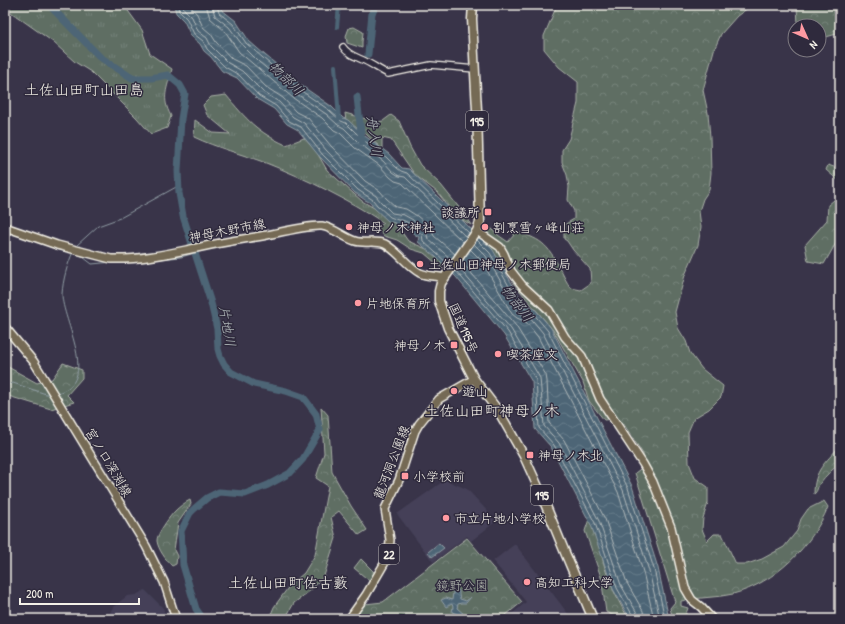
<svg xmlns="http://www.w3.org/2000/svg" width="845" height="624" font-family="'Patrick Hand','Klee One',sans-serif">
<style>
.built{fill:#454058}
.grass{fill:url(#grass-tufts);stroke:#a9b0a6}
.forest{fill:url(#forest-crowns);stroke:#a9b0a6}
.water{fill:url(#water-waves);stroke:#909da4}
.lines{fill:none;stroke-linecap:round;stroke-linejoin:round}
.shore{stroke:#b1b9ba;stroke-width:1}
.stream{stroke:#909da4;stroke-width:1}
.canal{stroke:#4d6576;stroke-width:4}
.river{stroke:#4d6576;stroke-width:7}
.minor-casing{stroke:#f4f1e8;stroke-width:8}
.major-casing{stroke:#f4f1e8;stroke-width:10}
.highway-casing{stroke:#f4f1e8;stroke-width:11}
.minor{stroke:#2f2a3d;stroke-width:5.5}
.major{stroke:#756a55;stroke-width:7}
.highway{stroke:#756a55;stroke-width:8}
.poi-dot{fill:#ff9aa2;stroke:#2f2a3d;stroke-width:1.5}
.labels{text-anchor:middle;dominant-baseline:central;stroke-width:3;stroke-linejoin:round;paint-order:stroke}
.shield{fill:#2f2a3d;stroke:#b9b5b5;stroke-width:1}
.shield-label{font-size:12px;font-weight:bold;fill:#f4f1e8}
.poi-label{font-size:13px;fill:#f4f1e8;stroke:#2f2a3d;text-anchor:start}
.street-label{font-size:13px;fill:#f4f1e8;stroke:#2f2a3d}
.park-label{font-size:13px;fill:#b0b6ad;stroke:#2f2a3d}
.water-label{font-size:14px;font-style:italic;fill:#b1b9ba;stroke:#2f2a3d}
.quarter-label{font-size:15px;fill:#f4f1e8;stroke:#2f2a3d}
</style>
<defs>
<pattern id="grass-tufts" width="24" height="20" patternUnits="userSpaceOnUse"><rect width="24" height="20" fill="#5e6e64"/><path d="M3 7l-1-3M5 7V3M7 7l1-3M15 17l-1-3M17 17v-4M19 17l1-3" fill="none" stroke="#76837a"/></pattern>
<pattern id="forest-crowns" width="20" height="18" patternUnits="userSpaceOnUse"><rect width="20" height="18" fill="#5e6e64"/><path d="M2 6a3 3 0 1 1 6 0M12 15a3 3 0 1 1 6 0" fill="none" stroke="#76837a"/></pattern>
<pattern id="water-waves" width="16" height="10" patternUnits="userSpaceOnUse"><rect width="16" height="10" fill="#4d6576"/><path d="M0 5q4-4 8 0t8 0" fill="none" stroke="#677c8a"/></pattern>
</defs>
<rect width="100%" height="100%" fill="#393449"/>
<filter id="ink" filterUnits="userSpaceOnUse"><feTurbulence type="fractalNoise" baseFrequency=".025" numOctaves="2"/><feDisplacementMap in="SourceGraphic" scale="8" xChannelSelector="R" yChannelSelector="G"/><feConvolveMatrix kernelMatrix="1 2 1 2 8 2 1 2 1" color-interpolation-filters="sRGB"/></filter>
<g filter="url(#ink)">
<!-- built -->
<g class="built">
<path d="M445,480L467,489L490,514L495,522L471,541L467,536L433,562L397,514Z"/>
<path d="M515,544L572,619H506L526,602L493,561Z"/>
<path d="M145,590L163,608L167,619H107L113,607L127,596L136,595Z"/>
</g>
<!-- grass -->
<g class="grass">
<path d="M5,5H119L126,8L142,30L150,54L172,69C167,89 161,98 171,116L167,128L151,134L137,118L91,72L75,62L53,42L12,13Z"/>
<path d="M226,95C246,119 257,132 286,145L304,138L316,151L327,170L362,201L381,212L396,224L408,241L431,251L445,264L443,269L424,253L411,249L397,240L384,236L377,228L384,223C347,199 307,179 266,163C242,154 217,148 194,137L195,120L213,133L230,134L207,115L203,105L211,97Z"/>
</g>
<!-- forest -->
<g class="forest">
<path d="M557,5H752L737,16L721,34L714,50L703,90L708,113L710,137L711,173L709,190L703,199L699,211L701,227L698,245L685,275L675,312L678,328L686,341L690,353L702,369L723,386L721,397L709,409L694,418L688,432L689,463L695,478L708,487V503L703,518L702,529L707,541L714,534H722L736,564H747L762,559L784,547L797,531L801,519L808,509L824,501L828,507C812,546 775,583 733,594C716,598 698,597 681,601V606L688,608L684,619H673L670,608L675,602L635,473L644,466L643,454L623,423L614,419L604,420L589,401L583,382L553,330L514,284L509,273L502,263L481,243L489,226L498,235L508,242L514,235L513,231C540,238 548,244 560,269C564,276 566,282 571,288L581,290L591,283L590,269L573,250L567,241L564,239V225L574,219V211L568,200L569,187L567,175L562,162V150L569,139L578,103V82L559,67L544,49V36Z"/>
<path d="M797,5H840V33L819,39V26H798Z"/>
<path d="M354,27L363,32L362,42V48L347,43L346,36L349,28Z"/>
<path d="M345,113L377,122L383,121L391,115L399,121L410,147L420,165L441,185L461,210L471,225L456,216L437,192L415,175L391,140L382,138V149L366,134L346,121Z"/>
<path d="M828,165L840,169V182L826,170Z"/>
<path d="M840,195V236L824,264L808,261L805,245L827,220L828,205Z"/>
<path d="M63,363L82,370V378L67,395L74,402L51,409L5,395V369L8,367L37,383L52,379Z"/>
<path d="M321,407L328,415L332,472L351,506L367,530L359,535L339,511L331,517L336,538L324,576L311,590L294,603L285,619H269L274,607L290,585L304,573L315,555L328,486L316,478L324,453Z"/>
<path d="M840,446V463C833,469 826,475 820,483C817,487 818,491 814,494C814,470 825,463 840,446Z"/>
<path d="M190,500L191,504L178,523L174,550L177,556L176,564L172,566C166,560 158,549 157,541C156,535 170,516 175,511C179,507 184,503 190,500Z"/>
<path d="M589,519C599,534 600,551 605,568C611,587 619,603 629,619H616L614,616L606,612L601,577L585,531Z"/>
<path d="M467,538L522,602L501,619H353L365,604L383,602Z"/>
<path d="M361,559L377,575L372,583L354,568Z"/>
</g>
<!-- water -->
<g class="water">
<path d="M174,5H220L222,10L236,21L249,41L265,55L302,86L331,106L343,118L348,120L365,136L389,154L399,165L402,168L409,169L493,250L524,305L534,308L551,328L632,486L658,568L669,619H630L613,589L591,525L551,447L535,429L532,382L504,335L456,277L436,257L418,242L419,237C412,234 408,227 401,223L396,227L395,223L388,221L374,208L371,203L365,200L355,193L319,156L298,130L287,124L274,109L257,99L237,78L222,71L211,57L204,51L200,44L191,36L184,21L176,13Z"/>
<path d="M439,543L444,548L432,557L428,552Z"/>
<path d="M454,585L459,591V595L460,599L466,601L471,597L466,603H461L458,604L457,608L465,615L464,619H458L457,614L452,612L453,607L452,604L446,607L441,600L446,598L452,600Z"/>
</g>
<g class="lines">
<!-- shore -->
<g class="shore">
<path d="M178,5L179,11L187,19L194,34L203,41L207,49L225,67L239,75L259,96L276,106L289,121L301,127L322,154L358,190L373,200L377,205L390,217L398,220H402L409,223L417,231L422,234L423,241L448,264"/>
<path d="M183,5L184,9L192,17L198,31L207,38L211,46L228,63L242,71L263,92L279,102L293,117L304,123L326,150L361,186L376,196L381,202L392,213L404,215L413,220L419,227L426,231L428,239L451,259"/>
<path d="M189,5L197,14L203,27L211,34L216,42L232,59L246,66L266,87L283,98L296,112L308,118L331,146L365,181L380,191L386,198L396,207L406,209L417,216L430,227L434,236L455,254"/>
<path d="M206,5L210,18L225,31L239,52L293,98L322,118L334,130L340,133L355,148L379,165L390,177L395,181L402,183L463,242"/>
<path d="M212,5L215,16L229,27L243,46L259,62L297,94L326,114L338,125L344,128L359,143L383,161L393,172L399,176L405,177L466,237"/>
<path d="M217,5L219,13L233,24L246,43L263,58L300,90L329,110L341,121L346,123L362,139L386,157L397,168L401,171L407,173L469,233"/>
<path d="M477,240L490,253L521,307L532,312L548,331L628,488L654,569L665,619"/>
<path d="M474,244L486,256L517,310L521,314L529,316L543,333L623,490L649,571L660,619"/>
<path d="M470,249L481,260L512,314L517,318L526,322L538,337L618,492L643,572L654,619"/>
<path d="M462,262L516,326L546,375L547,381L549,423L564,440L605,519L627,583L643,611L644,619"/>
<path d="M458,267L511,329L540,378L544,426L559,443L599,521L621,585L637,613L638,619"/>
<path d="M456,271L508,332L536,380L539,428L554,445L595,523L617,588L633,616V619"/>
</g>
<!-- stream -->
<g class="stream">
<path d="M21,236L66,252L72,253"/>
<path d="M76,246L98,226L120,218L178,186"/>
<path d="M79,254L92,264L113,262"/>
<path d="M148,260L181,257L195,253"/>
<path d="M5,386L13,383L46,394H50"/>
<path d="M57,393C101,382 62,321 62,294C63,280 67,265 73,252"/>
</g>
<!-- canal -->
<g class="canal">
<path d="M337,27L339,5"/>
<path d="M335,66L339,119"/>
</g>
<!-- river -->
<g class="river">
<path d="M49,5L100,57L132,78H151L168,75L180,85L185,94L181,119L178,171L179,193L183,216L211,303L217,329L218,349L220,356L224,364L231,372L254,384L286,391L303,397L307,402L316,414L320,430L303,459L290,473L268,485L245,494L219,492L207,498L194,509L190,513L181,531L183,565L196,609L203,619"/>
<path d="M368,54L372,13L377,5"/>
<path d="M357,97L362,142"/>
</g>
<!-- minor casing -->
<g class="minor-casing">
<path id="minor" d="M343,47C348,55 357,57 365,61C373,65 380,70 388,74L431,65L475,69"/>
</g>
<!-- major casing -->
<g class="major-casing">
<g id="major">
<path d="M5,227L57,245L111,259C142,260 171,253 201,247C223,242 245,239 267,235C281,232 309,225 322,226C334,228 343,237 355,241C364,244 375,240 385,244C398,251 407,266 420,273C428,277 436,275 444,278"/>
<path d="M477,231L500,247L504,254L511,271L522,285L549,310L565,337L582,356L600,399L643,464L653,482L671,527L685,588L692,600L701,607L712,619"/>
<path d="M5,327L34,362L146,546L164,582L176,619"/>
<path d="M349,619L366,595L387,559L389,552L390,540L385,509L399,480L415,431L419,424L439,399L474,379"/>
</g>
</g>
<!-- highway casing -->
<g class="highway-casing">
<path id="highway" d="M473,5L472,19L477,110L480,222L477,231L441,283L439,291V301L448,328L474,379L499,412L524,456L539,489L566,555L593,619"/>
</g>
<!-- minor -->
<use href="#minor" class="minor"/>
<!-- major -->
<use href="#major" class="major"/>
<!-- highway -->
<use href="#highway" class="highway"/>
</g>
</g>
<!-- markers -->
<g class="poi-dot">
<rect x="484" y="208" width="8" height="8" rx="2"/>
<circle cx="349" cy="227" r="4"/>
<circle cx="485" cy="227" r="4"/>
<circle cx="420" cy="264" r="4"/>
<circle cx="358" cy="303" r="4"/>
<rect x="450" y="341" width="8" height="8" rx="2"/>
<circle cx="498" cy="354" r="4"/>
<circle cx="454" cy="391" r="4"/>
<rect x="526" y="451" width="8" height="8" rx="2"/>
<rect x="401" y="472" width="8" height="8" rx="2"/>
<circle cx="446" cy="518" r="4"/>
<circle cx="527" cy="582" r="4"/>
</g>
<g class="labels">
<!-- shield labels -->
<g class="shield">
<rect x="466" y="111" width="22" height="20" rx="3"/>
<rect x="531" y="485" width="22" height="20" rx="3"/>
<rect x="379" y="544" width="20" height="20" rx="3"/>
</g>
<g class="shield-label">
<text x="477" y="121">195</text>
<text x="542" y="495">195</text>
<text x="389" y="554">22</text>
</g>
<!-- poi labels -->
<g class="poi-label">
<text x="480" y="212" text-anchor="end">談議所</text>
<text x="357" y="227">神母ノ木神社</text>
<text x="493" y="227">割烹雪ヶ峰山荘</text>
<text x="428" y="264">土佐山田神母ノ木郵便局</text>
<text x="366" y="303">片地保育所</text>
<text x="446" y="345" text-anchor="end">神母ノ木</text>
<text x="506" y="354">喫茶座文</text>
<text x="462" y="391">遊山</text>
<text x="538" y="455">神母ノ木北</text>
<text x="413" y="476">小学校前</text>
<text x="454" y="518">市立片地小学校</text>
<text x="535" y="582">高知工科大学</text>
</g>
<!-- street labels -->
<g class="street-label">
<text transform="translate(227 230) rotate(-11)">神母木野市線</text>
<text transform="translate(464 328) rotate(66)">国道195号</text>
<text transform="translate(109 462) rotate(59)">宮ノ口深渕線</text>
<text transform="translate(391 462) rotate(-69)">龍河洞公園線</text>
</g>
<!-- park labels -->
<g class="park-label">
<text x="462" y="585">鏡野公園</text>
</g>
<!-- water labels -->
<g class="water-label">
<text transform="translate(287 78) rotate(45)">物部川</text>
<text transform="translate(375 136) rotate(83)">舟入川</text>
<text transform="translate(518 303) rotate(53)">物部川</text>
<text transform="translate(228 326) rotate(80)">片地川</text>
</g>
<!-- quarter labels -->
<g class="quarter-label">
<text x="84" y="89">土佐山田町山田島</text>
<text x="492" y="410">土佐山田町神母ノ木</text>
<text x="288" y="582">土佐山田町佐古藪</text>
</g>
</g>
<!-- margin -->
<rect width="845" height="624" fill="none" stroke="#2f2a3d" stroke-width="20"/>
<rect x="10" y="10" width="825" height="604" fill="none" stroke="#f4f1e8" stroke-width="1.5" filter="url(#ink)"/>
<!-- north arrow -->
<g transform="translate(807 38) rotate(135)"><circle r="19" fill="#2f2a3d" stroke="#7e7a81"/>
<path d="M0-3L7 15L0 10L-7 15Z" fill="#ff9aa2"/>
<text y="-6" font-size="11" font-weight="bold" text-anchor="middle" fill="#f4f1e8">N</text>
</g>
<!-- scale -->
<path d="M20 598v6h119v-6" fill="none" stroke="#f4f1e8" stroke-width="2"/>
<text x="26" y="598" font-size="12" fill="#f4f1e8" stroke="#2f2a3d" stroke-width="3" paint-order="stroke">200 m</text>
</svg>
